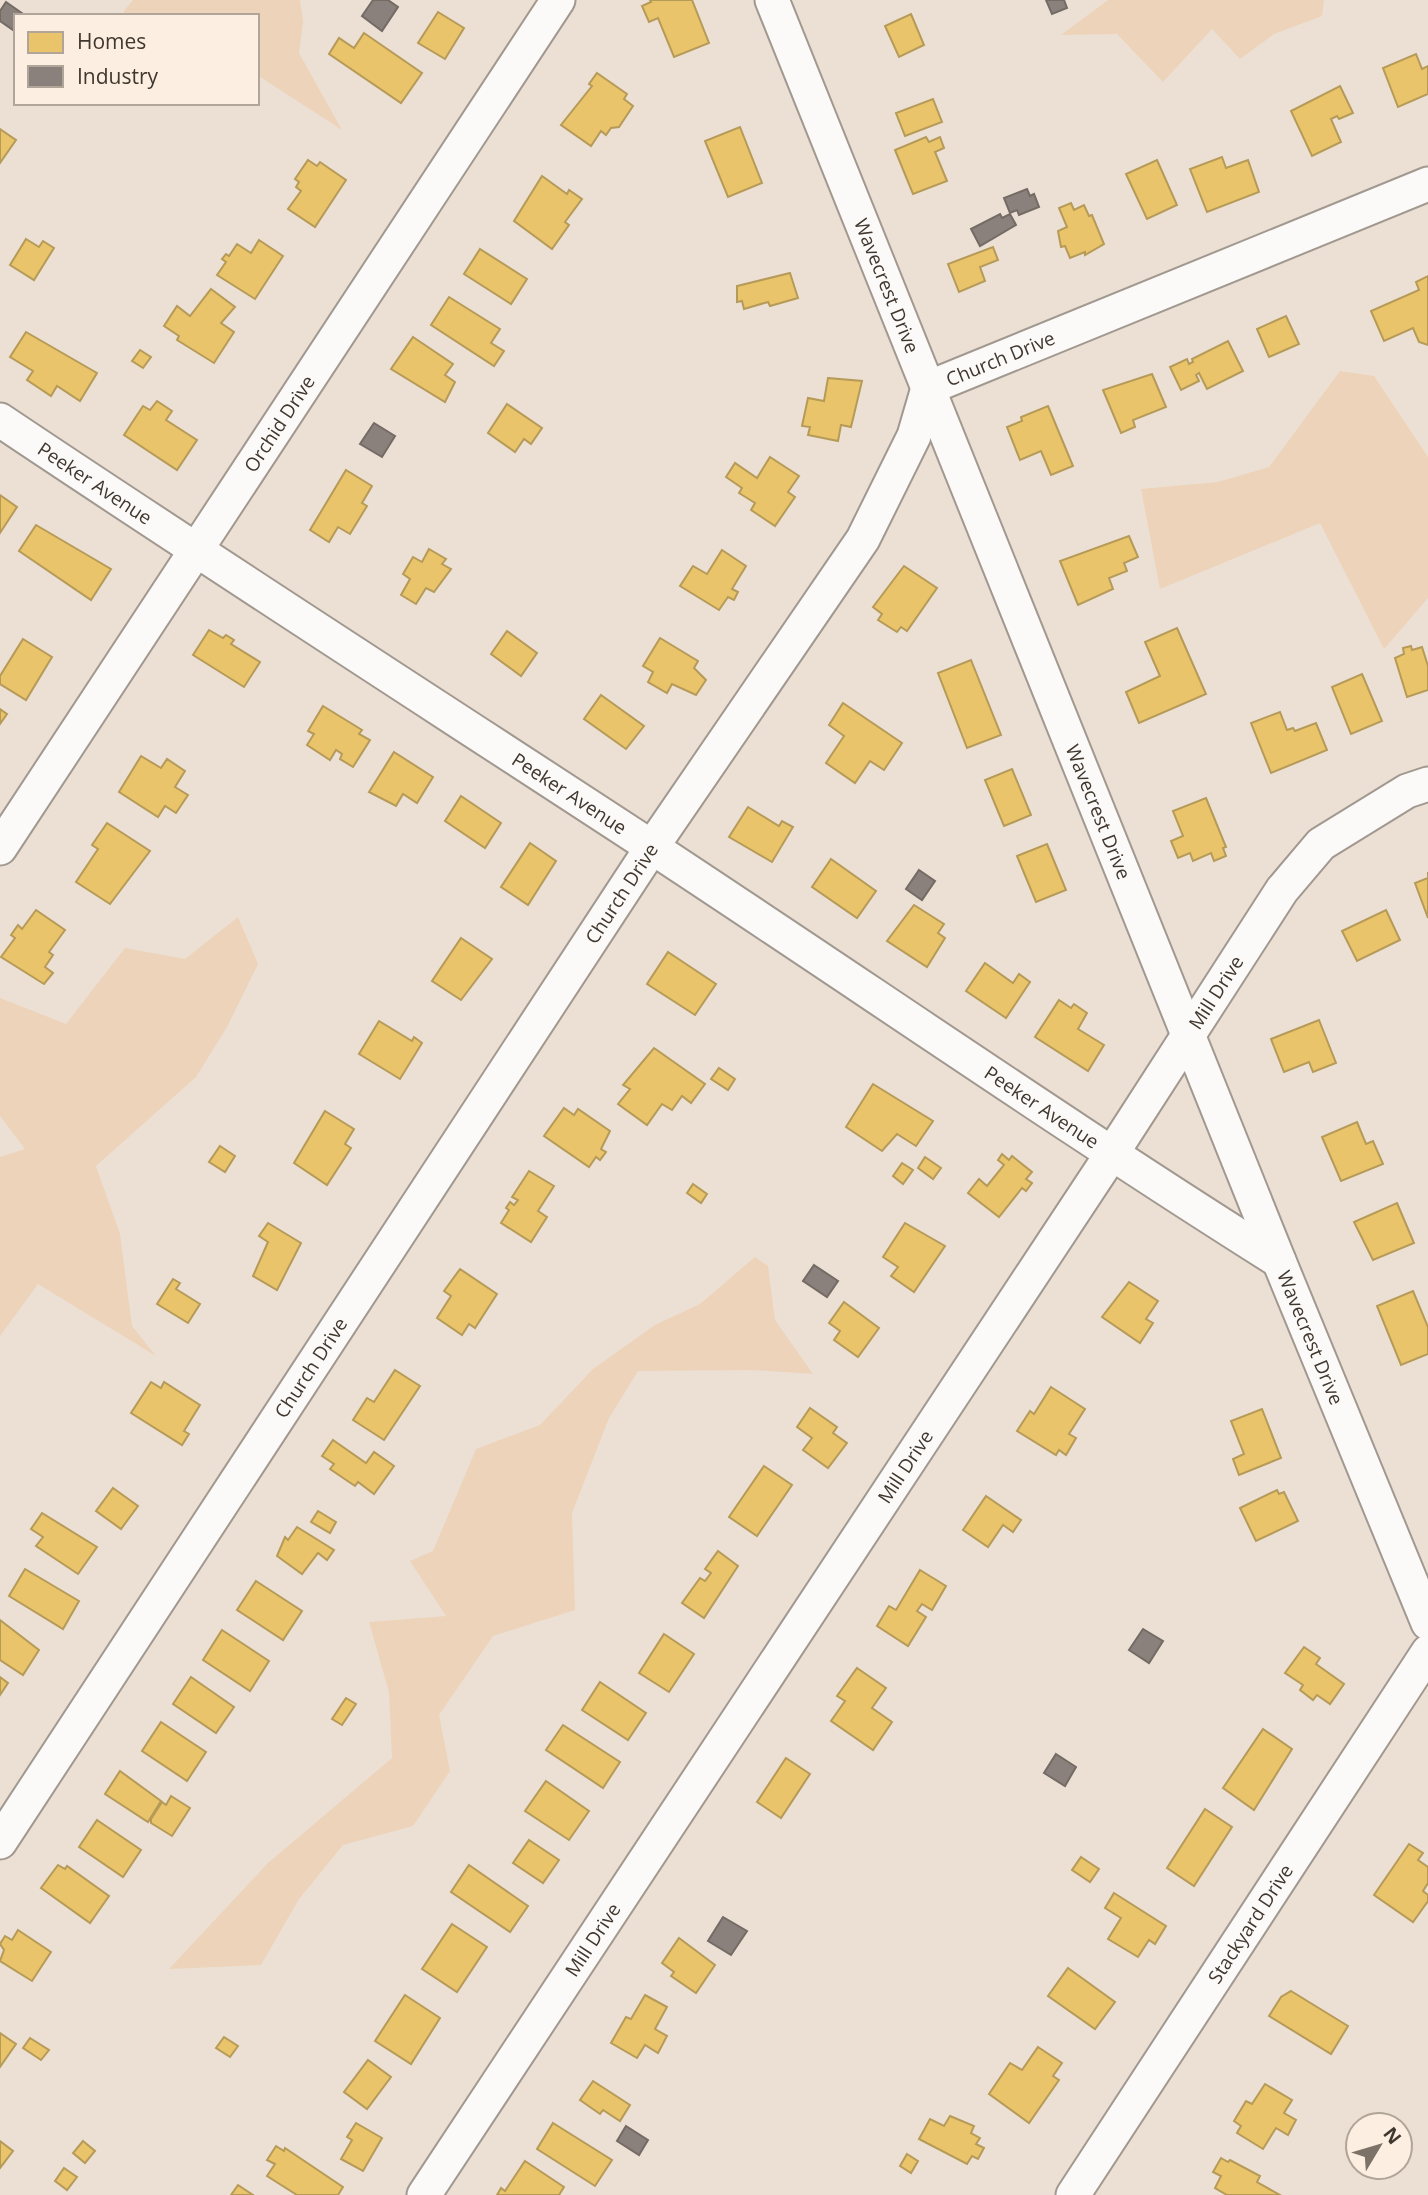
<svg xmlns="http://www.w3.org/2000/svg" width="1428" height="2195" font-family="'Open Sans',sans-serif">
<style>
.green{fill:#ecd3ba}
.homes{fill:#e9c46a;stroke:#b69a58;stroke-width:2}
.industry{fill:#8a817c;stroke:#746b65;stroke-width:2}
.lines{fill:none;stroke-linecap:round;stroke-linejoin:round}
.minor-casing{stroke:#a1988f;stroke-width:37}
.minor{stroke:#fcfaf9;stroke-width:33}
.labels{text-anchor:middle;dominant-baseline:central;stroke-width:7;stroke-linejoin:round;paint-order:stroke}
.street-label{font-size:19px;fill:#40372e;stroke:#fcefe1}
</style>
<rect width="100%" height="100%" fill="#ece0d4"/>
<!-- green -->
<g class="green">
<path d="M133,0H300L303,22L299,53L342,130L257,75V16H125L124,11Z"/>
<path d="M1108,0H1324L1322,16L1274,34L1240,59L1212,29L1163,82L1117,34L1061,35Z"/>
<path d="M1340,371L1374,376L1428,457V598L1384,649L1320,523L1160,589L1141,489L1218,482L1269,467Z"/>
<path d="M238,917L258,964L227,1027L196,1077L96,1166L120,1234L132,1326L156,1356L38,1284L0,1336V1157L25,1149L0,1116V998L66,1024L125,948L185,959Z"/>
<path d="M755,1257L768,1266L775,1320L813,1374L753,1370L638,1371L609,1418L572,1513L575,1610L493,1636L439,1715L450,1771L413,1826L343,1845L299,1899L261,1965L169,1969L268,1863L392,1758L389,1692L369,1622L446,1616L410,1561L433,1551L476,1449L540,1425L593,1369L655,1325L700,1304Z"/>
</g>
<!-- homes -->
<g class="homes">
<path d="M650,0H692L709,43L674,57L658,18L649,22L642,6L651,2Z"/>
<path d="M438,12L464,28L445,59L418,43Z"/>
<path d="M911,14L924,45L899,57L885,26Z"/>
<path d="M364,33L422,73L401,103L329,54L339,38L354,48Z"/>
<path d="M1416,54L1422,69L1428,66V94L1398,107L1383,68Z"/>
<path d="M597,73L627,94L624,99L633,106L619,127L611,128L606,135L601,131L591,146L561,125L592,86L589,84Z"/>
<path d="M1340,86L1353,113L1339,119L1337,116L1331,119L1341,142L1312,156L1291,111Z"/>
<path d="M933,99L942,122L905,136L896,113Z"/>
<path d="M740,127L762,183L728,197L705,141Z"/>
<path d="M0,129L16,140L0,163Z"/>
<path d="M926,137L929,142L940,137L944,148L935,152L947,181L913,194L895,150Z"/>
<path d="M1222,157L1226,168L1248,160L1259,192L1207,212L1190,169Z"/>
<path d="M308,160L317,166L320,162L346,180L315,227L288,209L301,191L296,187L299,182L295,179Z"/>
<path d="M1157,160L1177,205L1147,219L1126,174Z"/>
<path d="M542,176L567,194L569,190L582,199L565,222L569,225L552,249L514,221Z"/>
<path d="M1071,203L1074,210L1084,205L1089,216L1092,215L1104,244L1085,255V252L1070,258L1065,246L1061,247L1058,231L1067,227L1059,208Z"/>
<path d="M26,239L39,247L43,241L54,248L34,280L10,265Z"/>
<path d="M259,240L283,256L255,299L217,275L226,262L222,259L226,254L229,256L237,244L251,253Z"/>
<path d="M993,247L998,260L980,267L985,281L959,292L948,264Z"/>
<path d="M480,249L527,279L511,304L464,274Z"/>
<path d="M790,273L798,298L770,306L768,302L744,309L742,301L737,302V286Z"/>
<path d="M1428,276V345L1419,342L1413,328L1384,341L1371,311L1419,290L1416,282Z"/>
<path d="M211,289L235,307L221,323L234,332L214,363L177,340L179,336L164,326L177,306L190,316Z"/>
<path d="M449,297L500,329L491,343L504,351L494,366L431,325Z"/>
<path d="M1286,316L1299,344L1269,357L1257,329Z"/>
<path d="M26,332L97,373L80,401L57,386L51,396L27,380L33,371L10,357Z"/>
<path d="M413,337L453,364L445,375L455,382L445,402L391,369Z"/>
<path d="M1228,341L1243,371L1207,389L1199,373L1196,375L1199,381L1181,390L1170,367L1187,359L1189,364L1193,362L1192,359Z"/>
<path d="M140,350L151,357L143,368L132,361Z"/>
<path d="M1152,374L1166,407L1133,420L1135,427L1121,433L1103,390Z"/>
<path d="M828,378L862,381L851,427L841,425L838,441L808,435L810,427L802,426L808,398L824,401Z"/>
<path d="M157,401L172,411L166,420L197,440L177,470L124,435L143,406L150,410Z"/>
<path d="M507,404L542,428L531,444L524,439L515,452L488,433Z"/>
<path d="M1048,406L1073,466L1051,475L1041,451L1020,460L1007,427L1022,421L1021,417Z"/>
<path d="M770,457L799,476L788,492L795,497L775,526L751,510L755,503L739,493L742,488L726,477L735,463L757,478Z"/>
<path d="M346,470L372,486L362,503L367,506L350,534L338,527L329,542L310,530Z"/>
<path d="M0,495L17,507L0,533Z"/>
<path d="M36,525L111,569L91,600L19,551Z"/>
<path d="M1129,536L1138,557L1124,563L1127,571L1109,578L1113,589L1078,605L1060,561Z"/>
<path d="M429,549L446,559L442,564L451,569L434,592L426,588L416,604L401,595L410,579L403,574L413,557L422,562Z"/>
<path d="M722,550L746,566L732,589L738,592L734,600L728,597L719,610L680,586L693,566L707,574Z"/>
<path d="M904,566L937,588L907,631L901,627L897,632L878,620L882,614L873,607Z"/>
<path d="M1177,628L1206,694L1139,723L1126,692L1160,676L1145,642Z"/>
<path d="M209,630L223,638L226,635L234,640L231,644L260,662L244,687L193,655Z"/>
<path d="M507,631L537,653L521,676L491,654Z"/>
<path d="M660,638L698,661L694,668L706,680L696,695L672,684L667,693L648,682L653,672L643,666Z"/>
<path d="M23,639L52,657L26,700L0,684V676Z"/>
<path d="M1411,646L1412,650L1422,647L1428,666V690L1407,697L1395,658L1404,654L1403,648Z"/>
<path d="M971,660L1001,735L967,748L938,673Z"/>
<path d="M1362,674L1382,721L1351,734L1332,687Z"/>
<path d="M601,695L644,726L626,749L584,719Z"/>
<path d="M843,703L902,743L884,770L870,761L855,783L826,763L844,736L829,725Z"/>
<path d="M323,706L362,730L359,734L370,740L353,767L340,759L342,754L336,750L330,760L307,745L314,734L308,731Z"/>
<path d="M0,709L7,714L0,724Z"/>
<path d="M1280,712L1287,730L1293,728L1295,731L1316,723L1327,750L1271,773L1251,723Z"/>
<path d="M394,752L433,777L417,803L403,794L396,806L369,792Z"/>
<path d="M141,756L161,768L167,759L185,771L175,787L188,795L176,813L165,806L158,817L119,792Z"/>
<path d="M1012,769L1031,815L1004,826L985,780Z"/>
<path d="M461,796L501,823L485,848L445,821Z"/>
<path d="M1206,798L1226,847L1223,848L1226,856L1214,861L1211,853L1193,861L1190,853L1178,858L1171,841L1183,836L1173,811Z"/>
<path d="M748,807L779,826L782,821L793,827L772,862L729,837Z"/>
<path d="M107,823L150,851L110,904L76,882L98,849L92,845Z"/>
<path d="M530,843L556,861L528,905L501,887Z"/>
<path d="M1047,844L1066,890L1036,902L1017,856Z"/>
<path d="M831,859L876,891L857,918L812,887Z"/>
<path d="M1428,872V918L1415,883L1428,878Z"/>
<path d="M914,905L944,924L938,933L945,938L927,967L887,941Z"/>
<path d="M36,910L65,930L49,952L53,955L45,967L53,973L44,984L1,957L15,938L11,935L18,925L22,929Z"/>
<path d="M1386,910L1400,940L1357,961L1342,931Z"/>
<path d="M461,938L492,959L461,1000L432,981Z"/>
<path d="M668,952L716,984L695,1015L647,984Z"/>
<path d="M985,963L1013,983L1019,974L1030,982L1006,1018L966,991Z"/>
<path d="M1059,1000L1071,1008L1074,1004L1087,1013L1078,1029L1104,1045L1088,1071L1035,1037Z"/>
<path d="M1319,1020L1336,1063L1313,1072L1309,1062L1284,1072L1271,1039Z"/>
<path d="M379,1021L412,1041L414,1037L422,1043L400,1079L359,1054Z"/>
<path d="M654,1048L705,1084L691,1103L682,1096L672,1110L662,1104L647,1125L618,1104L630,1089L623,1085Z"/>
<path d="M719,1068L735,1079L728,1090L711,1079Z"/>
<path d="M873,1084L933,1121L916,1146L897,1134L882,1151L846,1127Z"/>
<path d="M564,1108L574,1115L578,1109L610,1131L601,1149L606,1152L600,1160L596,1157L589,1167L544,1136Z"/>
<path d="M325,1111L354,1129L345,1144L351,1148L327,1185L294,1163Z"/>
<path d="M1357,1122L1366,1144L1373,1141L1383,1164L1341,1181L1322,1137Z"/>
<path d="M220,1146L235,1156L225,1172L209,1162Z"/>
<path d="M1002,1154L1009,1160L1012,1156L1032,1172L1026,1179L1032,1183L1026,1191L1022,1188L999,1217L968,1193L979,1179L987,1186L1004,1165L998,1160Z"/>
<path d="M925,1157L941,1168L933,1179L918,1168Z"/>
<path d="M902,1163L913,1170L903,1184L893,1176Z"/>
<path d="M529,1171L554,1186L538,1211L547,1217L531,1242L501,1223L509,1210L506,1208L510,1202L514,1205L518,1200L512,1197Z"/>
<path d="M693,1184L707,1194L701,1203L687,1193Z"/>
<path d="M1397,1203L1414,1243L1373,1260L1354,1222Z"/>
<path d="M268,1223L301,1243L277,1290L253,1276L268,1242L259,1236Z"/>
<path d="M905,1223L945,1246L914,1292L891,1276L898,1267L883,1257Z"/>
<path d="M460,1269L497,1294L475,1328L469,1324L462,1335L437,1318L451,1296L444,1291Z"/>
<path d="M173,1279L180,1283L176,1289L200,1304L188,1323L157,1304Z"/>
<path d="M1129,1282L1158,1301L1146,1319L1153,1323L1140,1343L1102,1317Z"/>
<path d="M1413,1291L1428,1327V1354L1401,1365L1377,1306Z"/>
<path d="M844,1302L879,1328L858,1357L834,1340L840,1331L829,1323Z"/>
<path d="M395,1370L420,1386L384,1440L353,1420L367,1398L374,1402Z"/>
<path d="M151,1382L161,1388L164,1382L200,1405L184,1431L189,1434L182,1445L131,1413Z"/>
<path d="M1051,1387L1085,1409L1069,1434L1076,1438L1066,1455L1059,1450L1056,1455L1017,1431L1030,1411L1034,1414Z"/>
<path d="M810,1408L837,1427L833,1433L847,1443L828,1468L803,1450L812,1438L797,1427Z"/>
<path d="M1262,1409L1281,1458L1239,1475L1233,1459L1244,1454L1231,1421Z"/>
<path d="M333,1440L366,1463L374,1452L394,1466L374,1494L358,1482L355,1486L330,1469L334,1464L322,1456Z"/>
<path d="M764,1466L792,1485L757,1536L729,1517Z"/>
<path d="M113,1488L138,1506L121,1529L96,1511Z"/>
<path d="M1277,1490L1279,1494L1284,1492L1298,1521L1256,1541L1240,1508Z"/>
<path d="M986,1496L1021,1520L1013,1532L1003,1525L988,1547L963,1530Z"/>
<path d="M318,1511L336,1522L330,1533L311,1522Z"/>
<path d="M42,1513L97,1547L78,1574L36,1546L43,1537L31,1529Z"/>
<path d="M297,1527L334,1550L327,1560L318,1553L302,1574L277,1556L285,1537L288,1540Z"/>
<path d="M718,1551L738,1566L704,1618L682,1603L700,1578L705,1581L711,1573L705,1569Z"/>
<path d="M25,1569L79,1601L63,1629L9,1596Z"/>
<path d="M920,1570L946,1586L932,1610L922,1604L917,1611L926,1617L908,1646L877,1626L889,1606L896,1610Z"/>
<path d="M256,1581L302,1611L283,1640L237,1610Z"/>
<path d="M0,1620L39,1650L23,1675L0,1660Z"/>
<path d="M222,1630L269,1661L250,1691L203,1660Z"/>
<path d="M664,1634L694,1654L669,1692L639,1673Z"/>
<path d="M1304,1647L1320,1658L1316,1664L1344,1684L1330,1704L1317,1695L1313,1700L1300,1690L1303,1685L1285,1673Z"/>
<path d="M857,1668L886,1688L872,1708L892,1722L873,1750L831,1721L845,1701L837,1696Z"/>
<path d="M0,1677L8,1683L0,1695Z"/>
<path d="M191,1677L234,1707L216,1733L173,1704Z"/>
<path d="M600,1682L646,1713L628,1740L582,1710Z"/>
<path d="M346,1698L356,1704L342,1725L332,1719Z"/>
<path d="M161,1722L206,1752L187,1781L142,1751Z"/>
<path d="M563,1725L620,1762L603,1788L546,1750Z"/>
<path d="M1263,1729L1292,1749L1254,1810L1223,1788Z"/>
<path d="M786,1758L810,1774L781,1818L757,1802Z"/>
<path d="M120,1771L161,1801L148,1822L105,1794Z"/>
<path d="M546,1781L589,1811L569,1840L525,1811Z"/>
<path d="M171,1796L190,1808L172,1836L151,1823V1819L162,1802L166,1805Z"/>
<path d="M1205,1809L1232,1827L1194,1886L1167,1868Z"/>
<path d="M97,1820L141,1850L123,1877L79,1847Z"/>
<path d="M529,1840L559,1860L543,1883L513,1863Z"/>
<path d="M1409,1844L1423,1853L1418,1860L1428,1867V1883L1423,1891L1428,1895V1901L1413,1922L1374,1895Z"/>
<path d="M1081,1857L1099,1869L1090,1882L1072,1870Z"/>
<path d="M58,1865L65,1869L67,1866L109,1896L90,1923L41,1888Z"/>
<path d="M469,1865L528,1906L510,1932L451,1892Z"/>
<path d="M1114,1893L1166,1926L1155,1944L1149,1940L1138,1957L1108,1939L1121,1918L1105,1908Z"/>
<path d="M452,1924L487,1947L457,1992L422,1969Z"/>
<path d="M18,1930L51,1952L32,1981L0,1961L4,1950L0,1944L5,1936L12,1940Z"/>
<path d="M679,1938L715,1965L696,1993L671,1976L674,1972L662,1963Z"/>
<path d="M1068,1968L1115,2002L1095,2029L1048,1996Z"/>
<path d="M1291,1991L1348,2026L1331,2054L1269,2016L1281,1997Z"/>
<path d="M405,1995L440,2018L411,2064L375,2041Z"/>
<path d="M645,1995L667,2007L655,2029L667,2036L658,2053L645,2045L637,2058L611,2043L626,2017L631,2019Z"/>
<path d="M0,2033L16,2044L0,2067Z"/>
<path d="M224,2037L238,2046L230,2057L216,2048Z"/>
<path d="M30,2038L49,2050L41,2060L23,2048Z"/>
<path d="M1038,2047L1062,2063L1053,2076L1059,2080L1029,2123L989,2094L1010,2063L1022,2070Z"/>
<path d="M368,2060L391,2077L367,2109L344,2092Z"/>
<path d="M593,2081L630,2105L620,2121L603,2110L600,2114L580,2100Z"/>
<path d="M1265,2084L1292,2100L1284,2113L1296,2120L1288,2135L1276,2128L1263,2149L1237,2133L1241,2126L1234,2121L1246,2101L1252,2104Z"/>
<path d="M950,2116L974,2126L971,2133L980,2138L976,2144L984,2148L978,2159L972,2156L967,2164L919,2139L930,2119L944,2126Z"/>
<path d="M356,2123L382,2138L363,2171L341,2159L352,2140L347,2137Z"/>
<path d="M553,2123L612,2160L595,2186L537,2149Z"/>
<path d="M0,2141L13,2151L0,2168Z"/>
<path d="M83,2141L95,2151L85,2163L73,2153Z"/>
<path d="M276,2146L284,2151L285,2148L343,2187L338,2195H297L267,2176L275,2164L267,2160Z"/>
<path d="M907,2154L918,2161L911,2173L900,2166Z"/>
<path d="M1221,2158L1228,2162L1230,2160L1260,2176L1257,2182L1280,2195H1227L1215,2188L1221,2176L1213,2172Z"/>
<path d="M525,2161L564,2187L559,2195H497L501,2188L505,2191Z"/>
<path d="M64,2168L77,2177L67,2190L55,2181Z"/>
<path d="M238,2185L253,2195H231Z"/>
</g>
<!-- industry -->
<g class="industry">
<path d="M373,0H388L398,7L382,31L362,16Z"/>
<path d="M1046,0H1064L1067,8L1052,14Z"/>
<path d="M6,2L26,16H16V32L0,21V11Z"/>
<path d="M1027,189L1030,196L1034,194L1039,207L1019,215L1017,210L1010,213L1004,198Z"/>
<path d="M1000,214L1002,218L1010,214L1016,225L980,246L971,229Z"/>
<path d="M374,423L395,436L382,457L360,444Z"/>
<path d="M919,870L935,881L922,900L906,889Z"/>
<path d="M814,1265L838,1281L827,1297L803,1281Z"/>
<path d="M1143,1629L1163,1641L1149,1663L1129,1650Z"/>
<path d="M1056,1754L1076,1767L1065,1786L1044,1773Z"/>
<path d="M723,1917L747,1931L731,1955L708,1941Z"/>
<path d="M626,2126L648,2140L639,2155L617,2141Z"/>
</g>
<g class="lines">
<!-- minor casing -->
<g class="minor-casing">
<g id="minor">
<path id="s1" d="M772,0L1279,1261L1428,1623"/>
<path id="s2" d="M0,420C215,564 433,704 650,846C860,984 1066,1127 1279,1261"/>
<path id="s3" d="M0,848L558,0"/>
<path id="s4" d="M0,1842L652,847L863,539L914,436L928,388L1428,184"/>
<path id="s5" d="M424,2195L1111,1155L1282,890L1321,844L1407,791L1428,784"/>
<path id="s6" d="M1073,2195L1428,1652"/>
</g>
</g>
<!-- minor -->
<use href="#minor" class="minor"/>
</g>
<g class="labels">
<!-- street labels -->
<g class="street-label">
<text stroke="none"><textPath href="#s1" startOffset="308">Wavecrest Drive</textPath></text>
<text stroke="none"><textPath href="#s4" startOffset="1806">Church Drive</textPath></text>
<text stroke="none"><textPath href="#s3" startOffset="508">Orchid Drive</textPath></text>
<text stroke="none"><textPath href="#s2" startOffset="114">Peeker Avenue</textPath></text>
<text stroke="none"><textPath href="#s2" startOffset="681">Peeker Avenue</textPath></text>
<text stroke="none"><textPath href="#s1" startOffset="875">Wavecrest Drive</textPath></text>
<text stroke="none"><textPath href="#s4" startOffset="1134">Church Drive</textPath></text>
<text stroke="none"><textPath href="#s5" startOffset="1440">Mill Drive</textPath></text>
<text stroke="none"><textPath href="#s2" startOffset="1248">Peeker Avenue</textPath></text>
<text stroke="none"><textPath href="#s1" startOffset="1442">Wavecrest Drive</textPath></text>
<text stroke="none"><textPath href="#s4" startOffset="567">Church Drive</textPath></text>
<text stroke="none"><textPath href="#s5" startOffset="873">Mill Drive</textPath></text>
<text stroke="none"><textPath href="#s6" startOffset="324">Stackyard Drive</textPath></text>
<text stroke="none"><textPath href="#s5" startOffset="306">Mill Drive</textPath></text>
</g>
</g>
<!-- legend -->
<rect x="14" y="14" width="245" height="91" fill="#fcefe1" stroke="#b1a599" stroke-width="2"/>
<rect x="28" y="32" width="35" height="21" fill="#e9c46a" stroke="#b1a599" stroke-width="2"/>
<text x="77" y="49" font-size="21" fill="#40372e">Homes</text>
<rect x="28" y="66" width="35" height="21" fill="#8a817c" stroke="#b1a599" stroke-width="2"/>
<text x="77" y="84" font-size="21" fill="#40372e">Industry</text>
<!-- north arrow -->
<g transform="translate(1379 2146) rotate(52)"><circle r="33" fill="#fcefe1" stroke="#b1a599" stroke-width="2"/>
<path d="M0-5L12 26L0 18L-12 26Z" fill="#7c7268"/>
<text y="-10" font-size="19" font-weight="bold" text-anchor="middle" fill="#40372e">N</text>
</g>
</svg>
